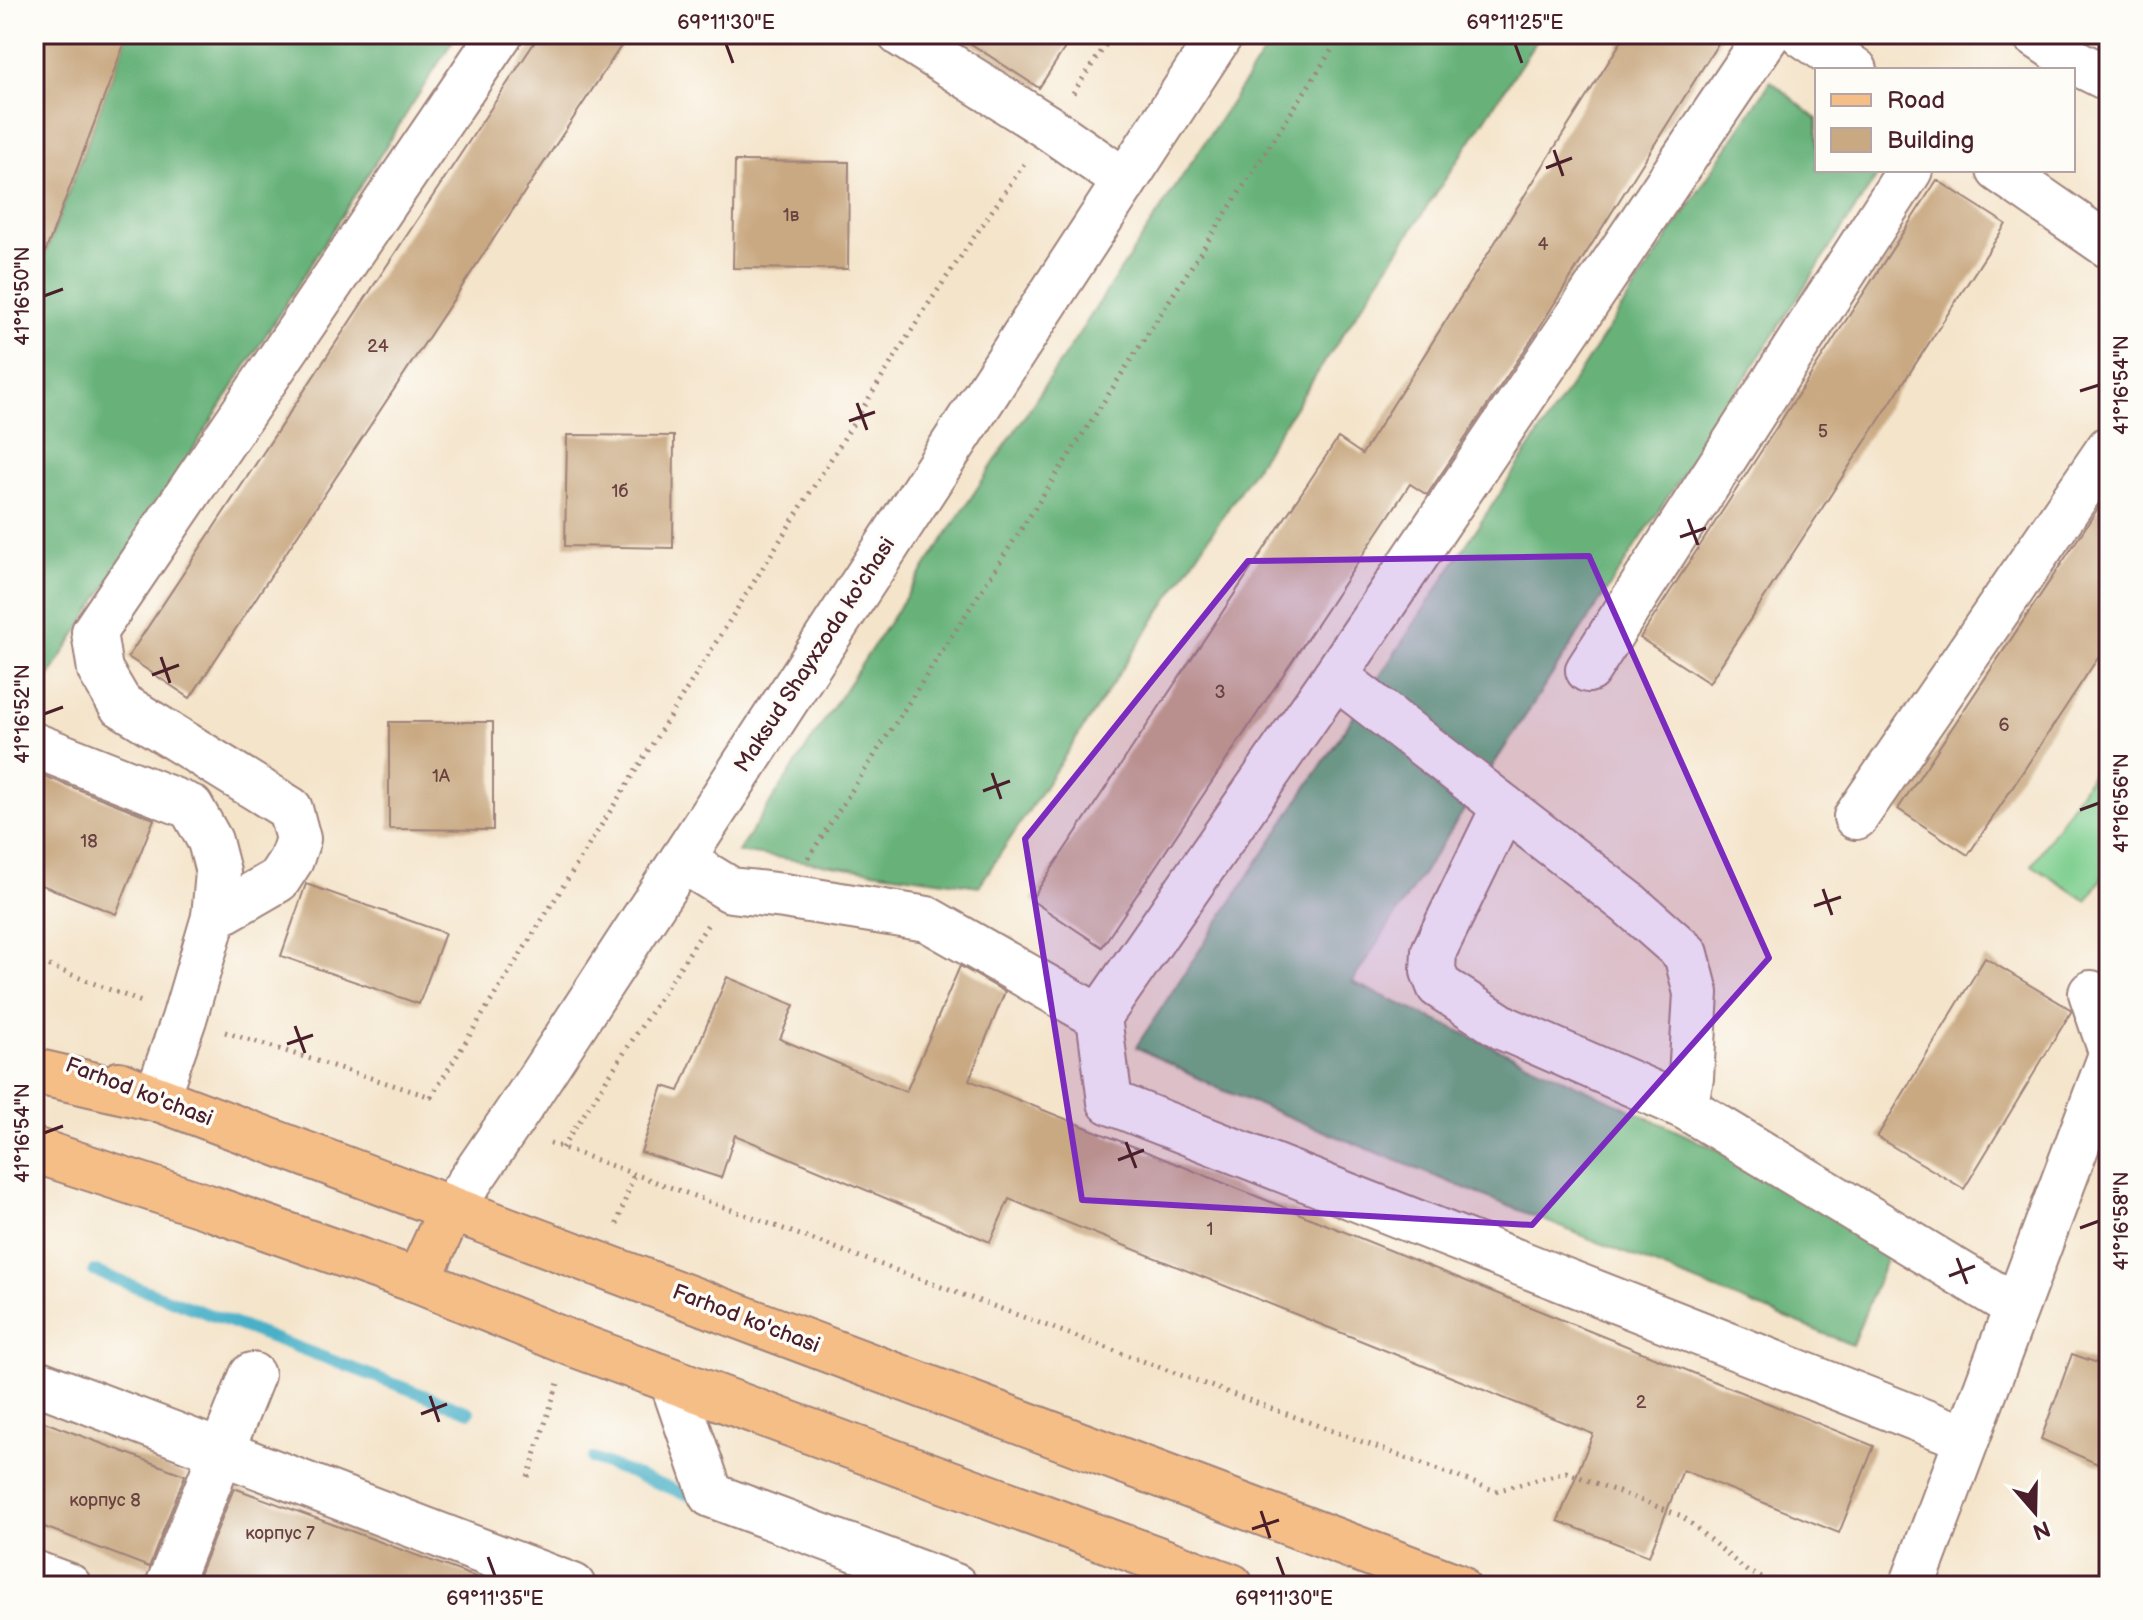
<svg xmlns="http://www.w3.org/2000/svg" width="2143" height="1620" font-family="'Balsamiq Sans',sans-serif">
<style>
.built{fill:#e9d4b7}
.green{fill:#7fcf90;stroke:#64775e;stroke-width:2}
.forest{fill:#67b27a;stroke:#586852;stroke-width:2}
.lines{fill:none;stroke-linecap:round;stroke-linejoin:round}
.stream{stroke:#48b0c7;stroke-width:12}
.building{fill:#c9a982}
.minor-casing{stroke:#9f827a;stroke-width:48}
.major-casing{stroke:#9f827a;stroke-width:48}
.highway-casing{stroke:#9f827a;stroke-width:48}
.path{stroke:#9f827a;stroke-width:5;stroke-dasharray:2 6;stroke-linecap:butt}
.minor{stroke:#fff;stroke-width:44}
.major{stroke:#f6be87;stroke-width:44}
.highway{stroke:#f6be87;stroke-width:44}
.marked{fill:#7b2cbf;fill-opacity:0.2;stroke:#7b2cbf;stroke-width:6;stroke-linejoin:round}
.ticks{fill:none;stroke:#4a1f2b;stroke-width:3}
.labels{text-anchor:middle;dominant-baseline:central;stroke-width:7;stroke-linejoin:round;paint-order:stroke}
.number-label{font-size:18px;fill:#6a4241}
.street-label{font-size:22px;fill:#4a1f2b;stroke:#fdfcf7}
.neatline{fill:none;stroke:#4a1f2b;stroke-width:3}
.ticks-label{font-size:20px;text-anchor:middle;fill:#4a1f2b}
</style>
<rect width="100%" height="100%" fill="#fdfcf7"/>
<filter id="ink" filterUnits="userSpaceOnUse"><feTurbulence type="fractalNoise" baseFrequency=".0125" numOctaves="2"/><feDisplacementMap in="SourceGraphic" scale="16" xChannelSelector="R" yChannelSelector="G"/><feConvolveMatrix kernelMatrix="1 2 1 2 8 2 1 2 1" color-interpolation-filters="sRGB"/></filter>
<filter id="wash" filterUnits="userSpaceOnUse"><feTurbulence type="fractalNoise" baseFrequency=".006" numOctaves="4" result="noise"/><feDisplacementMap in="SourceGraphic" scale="32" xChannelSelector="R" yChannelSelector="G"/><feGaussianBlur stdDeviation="1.8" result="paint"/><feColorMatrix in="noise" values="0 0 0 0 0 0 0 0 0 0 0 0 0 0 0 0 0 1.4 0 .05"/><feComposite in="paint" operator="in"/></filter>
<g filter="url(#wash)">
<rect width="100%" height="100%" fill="#f4e4ca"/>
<!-- built -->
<path class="built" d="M34,1401L524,1586H34Z"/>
<!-- green -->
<path class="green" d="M2109,748V867L2087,901L2032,865Z"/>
<!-- forest -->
<g class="forest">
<path d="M128,34H457L34,700V284Z"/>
<path d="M1276,34H1541L979,886L738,852Z"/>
<path d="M1771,81L1817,119V170L1880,171L1352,982L1897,1232L1852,1345L1220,1089L1136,1047Z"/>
</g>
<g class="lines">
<!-- stream -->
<g class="stream">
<path d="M94,1271L469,1412"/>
<path d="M593,1459L702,1500"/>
</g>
</g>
<g id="blocks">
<!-- building -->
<g class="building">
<path d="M34,34H128L37,274H34Z"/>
<path d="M540,34H629L190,698L128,657Z"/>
<path d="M956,34H1074L1039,88Z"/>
<path d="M1626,34H1724L1534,336L1427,495L1410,484L1102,947L1031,900L1338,438L1362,454Z"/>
<path d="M735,161L849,162L848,269L733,268Z"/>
<path d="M1937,180L2006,224L1709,683L1640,638Z"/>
<path d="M567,435L674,436L673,548L565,546Z"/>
<path d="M2109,492V641L1968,855L1898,809Z"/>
<path d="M389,722H493V830L389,829Z"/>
<path d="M34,772L154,819L116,914L34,882Z"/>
<path d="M306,884L445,933L419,1004L281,956Z"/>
<path d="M1985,958L2070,1009L2071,1012L1964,1189L1877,1137Z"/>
<path d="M960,966L1005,992L969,1080L1874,1446L1839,1533L1683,1470L1649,1556L1558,1521L1593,1434L1009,1199L990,1242L735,1135L721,1178L641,1152L663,1086L679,1091L727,977L794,1005L780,1039L906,1092Z"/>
<path d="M2072,1354L2109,1367V1469L2041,1439Z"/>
<path d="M34,1418L185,1475L149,1567L34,1523Z"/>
<path d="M234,1488L489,1582L488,1586L195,1585Z"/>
</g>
</g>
</g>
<g filter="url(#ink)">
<use href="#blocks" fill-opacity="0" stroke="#9f827a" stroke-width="2"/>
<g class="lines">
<!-- minor casing -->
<g class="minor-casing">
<g id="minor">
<path d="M900,34L1049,128L1125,181"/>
<path d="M1802,34L1855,70"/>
<path d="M2034,34L2077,63L2109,79"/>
<path d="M1999,170L2109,246"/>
<path d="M1588,670L1910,170"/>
<path d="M1335,676L1627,902L1686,954L1696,993L1691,1078L1685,1107L2016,1307"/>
<path d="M34,745L191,807L210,841L218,872L214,917"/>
<path d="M1504,807L1434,951L1433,971L1439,986L1504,1028L1685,1107"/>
<path d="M1856,817L2109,448"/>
<path d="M682,860L731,890L784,896L927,919L1099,1017L1110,1102L1966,1438"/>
<path d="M2091,993L2109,1046"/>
<path d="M1099,1017L1335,676L1768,34"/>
<path d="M156,1099L184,1019L214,917L278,880L291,860L298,839L290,809L120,704L100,670L94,632L500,34"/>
<path d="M451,1209L526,1099L1221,34"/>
<path d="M34,1381L573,1586"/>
<path d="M672,1381L711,1495L955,1586"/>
<path d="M34,1573L69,1586"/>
<path d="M168,1586L252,1375"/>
<path d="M1912,1586L2109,1060"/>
</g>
</g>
<!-- major casing -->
<g class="major-casing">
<g id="major">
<path d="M119,1084L1457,1586"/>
<path d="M34,1150L211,1208L418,1281L573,1344L1231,1586"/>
<path d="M418,1281L451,1209"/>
</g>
</g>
<!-- highway casing -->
<g class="highway-casing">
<path id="highway" d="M34,1071L156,1099"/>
</g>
<!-- path -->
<g class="path">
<path d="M1073,93L1113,34"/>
<path d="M808,858L1342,34"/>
<path d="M34,960L144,1003"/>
<path d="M225,1032L431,1097L925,309L1024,164"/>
<path d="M550,1143L1496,1491L1566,1472L1682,1516L1748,1572L1785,1586"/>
<path d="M562,1148L708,924"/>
<path d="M617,1224L634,1174"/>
<path d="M528,1477L558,1383"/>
</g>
<!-- minor -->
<use href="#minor" class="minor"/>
<!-- major -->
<use href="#major" class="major"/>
<!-- highway -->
<use href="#highway" class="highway"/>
</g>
</g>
<!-- marked area -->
<path class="marked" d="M1589,556L1769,958L1532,1225L1082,1200L1025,839L1248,561Z"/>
<!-- ticks -->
<path class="ticks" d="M726,44L733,63M1515,44L1522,63M1554,150L1563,176M1546,168L1572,158M44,296L63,289M2080,391L2099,385M857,403L867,430M849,421L875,412M1688,519L1698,545M1680,537L1706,528M161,657L170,683M152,675L179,665M44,714L63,707M992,773L1001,799M983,791L1010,781M2080,810L2099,803M1823,889L1832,915M1814,906L1841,897M295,1026L305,1053M287,1044L313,1035M44,1133L63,1126M1126,1142L1136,1168M1118,1160L1144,1150M2080,1228L2099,1221M1957,1258L1967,1284M1949,1276L1975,1266M430,1396L439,1422M421,1414L447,1404M1261,1511L1270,1538M1252,1529L1279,1520M488,1557L495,1576M1277,1557L1284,1576"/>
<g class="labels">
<!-- number labels -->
<g class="number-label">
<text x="791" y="215">1в</text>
<text x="1543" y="244">4</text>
<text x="378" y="346">24</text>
<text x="1823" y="431">5</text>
<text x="620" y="491">1б</text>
<text x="1220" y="692">3</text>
<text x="2004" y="725">6</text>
<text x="441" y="776">1А</text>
<text x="89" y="841">18</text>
<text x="1210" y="1229">1</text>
<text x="1641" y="1402">2</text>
<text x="105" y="1500">корпус 8</text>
<text x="280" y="1533">корпус 7</text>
</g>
<!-- street labels -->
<g class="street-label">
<text transform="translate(815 655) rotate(-57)">Maksud Shayxzoda ko'chasi</text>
<text transform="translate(139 1092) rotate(21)">Farhod ko'chasi</text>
<text transform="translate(746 1319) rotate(21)">Farhod ko'chasi</text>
</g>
</g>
<!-- margin -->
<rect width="2143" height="1620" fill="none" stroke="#fdfcf7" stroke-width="88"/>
<!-- legend -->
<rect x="1815" y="68" width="260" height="104" fill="#fdfcf7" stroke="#b5a4a5" stroke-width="2"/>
<rect x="1831" y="94" width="40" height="12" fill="#f6be87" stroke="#b5a4a5" stroke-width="2"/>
<text x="1887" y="108" font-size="24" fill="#4a1f2b">Road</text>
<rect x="1831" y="128" width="40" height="24" fill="#c9a982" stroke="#b5a4a5" stroke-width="2"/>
<text x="1887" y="148" font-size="24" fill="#4a1f2b">Building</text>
<!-- north arrow -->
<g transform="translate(2035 1512) rotate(160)" stroke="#fdfcf7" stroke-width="6" paint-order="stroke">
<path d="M0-6L14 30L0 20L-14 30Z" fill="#4a1f2b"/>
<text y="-12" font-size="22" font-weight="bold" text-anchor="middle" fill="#4a1f2b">N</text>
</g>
<rect x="44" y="44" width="2055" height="1532" class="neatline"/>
<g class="ticks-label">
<text x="726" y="29">69°11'30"E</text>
<text x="1515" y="29">69°11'25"E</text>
<text transform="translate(22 296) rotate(-90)" y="7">41°16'50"N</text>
<text transform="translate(2121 385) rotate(-90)" y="7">41°16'54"N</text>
<text transform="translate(22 714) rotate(-90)" y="7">41°16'52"N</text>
<text transform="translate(2121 803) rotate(-90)" y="7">41°16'56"N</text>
<text transform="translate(22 1133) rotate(-90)" y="7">41°16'54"N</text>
<text transform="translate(2121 1221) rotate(-90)" y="7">41°16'58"N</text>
<text x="495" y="1605">69°11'35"E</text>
<text x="1284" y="1605">69°11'30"E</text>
</g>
</svg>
